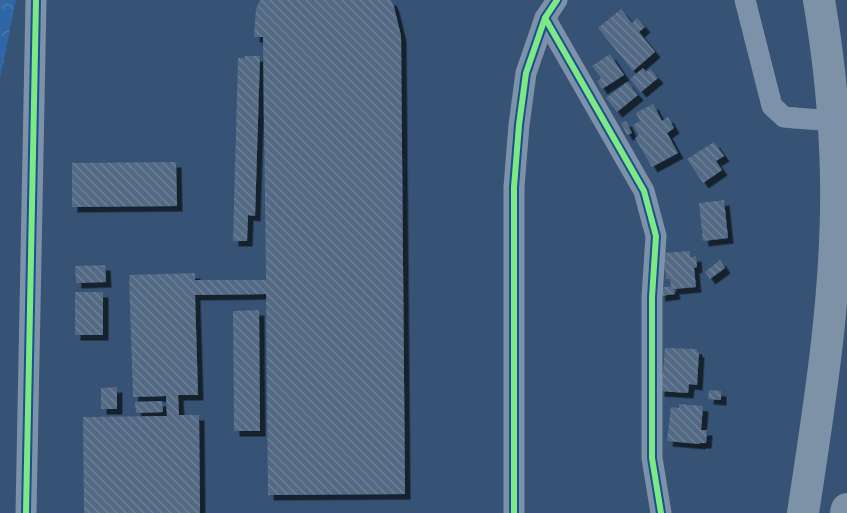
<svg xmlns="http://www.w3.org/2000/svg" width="847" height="513" font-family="'IBM Plex Sans',sans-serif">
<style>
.forest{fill:url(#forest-crowns)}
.building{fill:url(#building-back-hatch);filter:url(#shadow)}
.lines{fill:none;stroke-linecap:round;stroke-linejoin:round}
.minor{stroke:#7d92a8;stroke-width:21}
.highway{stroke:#7e92a7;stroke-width:32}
.minor-bridge{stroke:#7d92a8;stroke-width:21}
.cycleway-casing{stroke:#1b4f8f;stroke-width:10}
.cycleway{stroke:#7ce984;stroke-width:6}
</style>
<defs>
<pattern id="forest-crowns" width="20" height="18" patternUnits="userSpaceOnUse" patternTransform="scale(1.5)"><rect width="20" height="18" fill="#2f66a5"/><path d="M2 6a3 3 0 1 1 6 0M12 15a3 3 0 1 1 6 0" fill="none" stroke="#4e7db2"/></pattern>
<pattern id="building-back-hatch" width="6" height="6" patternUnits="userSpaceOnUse" patternTransform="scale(1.5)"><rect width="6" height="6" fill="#526984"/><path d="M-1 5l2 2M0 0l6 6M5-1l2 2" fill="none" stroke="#6c8096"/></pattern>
<filter id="shadow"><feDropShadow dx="5.5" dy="5.5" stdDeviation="0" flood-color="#0009"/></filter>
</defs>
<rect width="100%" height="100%" fill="#365274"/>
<!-- forest -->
<path class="forest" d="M0,0H16L0,79Z"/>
<!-- building -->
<g class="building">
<path d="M260,0H391L394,7L401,36L405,494L268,495L266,294L195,295L198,395H178L179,415H199L200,513H84L83,417L167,416L166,396L133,397L129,275L195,273V280H266L263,37H254L256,9Z"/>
<path d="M621,9L632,23L637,18L645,27L639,32L655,52L633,71L598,28Z"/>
<path d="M610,54L624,75L602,89L597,81L601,78L592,66Z"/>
<path d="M245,56H260L255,216L248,215L247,241H233L238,58H245Z"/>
<path d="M643,68L646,72L650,69L658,78L641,92L630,79Z"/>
<path d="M627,82L638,95L617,112L606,98Z"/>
<path d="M653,104L662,121L668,117L674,128L667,133L678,153L652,167L635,138L639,135L633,125L640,121L636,113Z"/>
<path d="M626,121L632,133L627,135L621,123Z"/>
<path d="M714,142L724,156L716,161L722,170L703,183L687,159Z"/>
<path d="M176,162L177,206L72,207V163Z"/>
<path d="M724,200L728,238L703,241L699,203Z"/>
<path d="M690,251V257L696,256L697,267L694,268L696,287L674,289L675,294L660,296L659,288L671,286L670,279H666L663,253Z"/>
<path d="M720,260L725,268L710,279L705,272Z"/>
<path d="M105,265L106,282L76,283L75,266Z"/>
<rect x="75" y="292" width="28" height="43"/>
<path d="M259,310L260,431H234L233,311Z"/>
<path d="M665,348L697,349V352H699L697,385L689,384L688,393L659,391L660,373H663Z"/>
<path d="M117,387V409H101V388Z"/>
<path d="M709,390L721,391V400L708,399Z"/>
<path d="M162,401L163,412L136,413L135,402Z"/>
<path d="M679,404L703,406L701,430H707L706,443H700V444L667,441L671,407L679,408Z"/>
</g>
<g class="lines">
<!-- minor -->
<g class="minor">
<path d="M745,0L772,106L784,117L795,118"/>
<path d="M545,18L644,191L656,236L652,297V458L661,513"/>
<path d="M26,513L36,0"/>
<path d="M514,513V187L519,125L526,73L545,18L557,0"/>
</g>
<!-- highway -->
<g class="highway">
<path d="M803,513C820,402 838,290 836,177C835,118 829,59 819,0"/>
<path d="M846,513L847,509"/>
</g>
<!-- minor-bridge -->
<path class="minor-bridge" d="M795,118L847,122"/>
<!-- cycleway casing -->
<g class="cycleway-casing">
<g id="cycleway">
<path d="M545,18L644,191L656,236L652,297V458L661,513"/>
<path d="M26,513L36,0"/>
<path d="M514,513V187L519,125L526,73L545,18L557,0"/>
</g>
</g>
<!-- cycleway -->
<use href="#cycleway" class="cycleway"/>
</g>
</svg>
